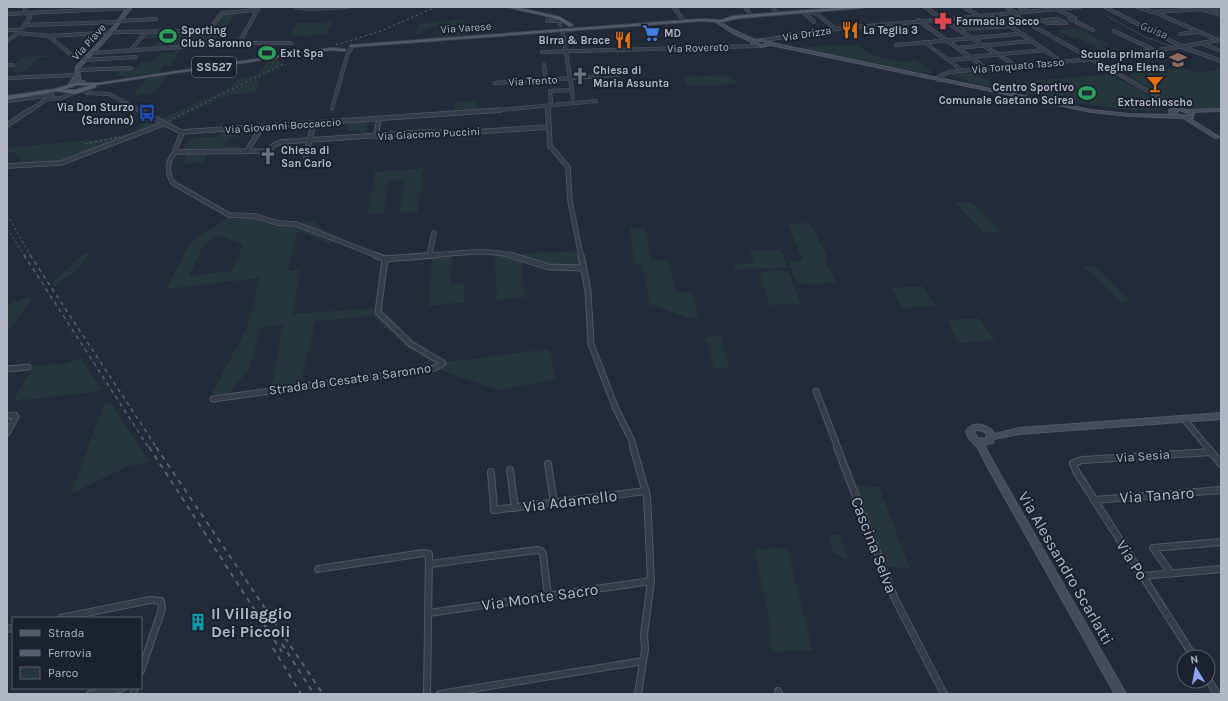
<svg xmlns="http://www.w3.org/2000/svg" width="1228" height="701" font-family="Karla,sans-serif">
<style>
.green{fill:#26373c;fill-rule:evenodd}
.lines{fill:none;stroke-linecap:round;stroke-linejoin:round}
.stream{stroke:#394562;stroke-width:1}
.street-far3-casing{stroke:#525765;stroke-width:4}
.street-far2-casing{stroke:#525765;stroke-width:5.5}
.street-far1-casing{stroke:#525765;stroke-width:7}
.street-casing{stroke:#525765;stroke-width:8}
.secondary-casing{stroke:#525765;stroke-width:2}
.primary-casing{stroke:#404553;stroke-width:2}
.street-far3{stroke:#373c4a;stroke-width:3}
.street-far2{stroke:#373c4a;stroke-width:4}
.street-far1{stroke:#373c4a;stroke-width:5}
.street{stroke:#373c4a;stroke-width:6}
.secondary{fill:#454b5d;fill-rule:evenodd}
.primary{fill:#555b6a;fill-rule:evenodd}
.rail-far2{stroke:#596071;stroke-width:1;stroke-dasharray:2.5 2.5;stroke-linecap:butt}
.rail-far1{stroke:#596071;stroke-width:1.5;stroke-dasharray:4 4;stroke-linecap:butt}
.rail{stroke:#596071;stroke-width:2;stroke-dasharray:5 5;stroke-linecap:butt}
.labels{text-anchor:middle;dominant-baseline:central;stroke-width:4;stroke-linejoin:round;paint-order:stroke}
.far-poi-label{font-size:11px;font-weight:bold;fill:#b2b7c6;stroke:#1c212f;text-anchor:start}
.far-street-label{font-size:11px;fill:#b2b7c6;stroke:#1c212f}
.far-water-label{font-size:12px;font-style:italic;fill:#7c8aac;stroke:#1c212f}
.shield{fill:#1c212f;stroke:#858a99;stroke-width:1}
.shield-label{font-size:12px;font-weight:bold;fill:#b2b7c6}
.street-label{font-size:13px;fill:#b2b7c6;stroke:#1c212f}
.near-street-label{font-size:16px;fill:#b2b7c6;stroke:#1c212f}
.near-poi-label{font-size:16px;font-weight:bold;fill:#b2b7c6;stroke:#1c212f;text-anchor:start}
</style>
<rect width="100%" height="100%" fill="#232a3a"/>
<!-- green -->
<g class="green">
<path d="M237,12L212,45L182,47L170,65L164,66L158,73L123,78L125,76H114L122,68L137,67L141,62H153L161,53H173L176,48L151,49L160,38L142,39L147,33L209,29L223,14Z"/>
<path d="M464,19L467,35L441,37L440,25L422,31V34H416L419,24Z"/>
<path d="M332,22L327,35L290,36L296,23Z"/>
<path d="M1080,29L1109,45L1102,46L1110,51H1103L1076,37H1070L1057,30Z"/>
<path d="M834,45H858L870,54L897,62L916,60L933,73L910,72L808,50L803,47Z"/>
<path d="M51,55L48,57L38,58L26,71L13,72L16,69H11L22,57Z"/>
<path d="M267,59L288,64L257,80L261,81L255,92L225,96L168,124L160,119L222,92H220L232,86L238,78C255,77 260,76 268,60L168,75L153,94L133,95L147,78ZM283,63L285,64L182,116L170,122L168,121Z"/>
<path d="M1181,67L1195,73L1221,69V109L1197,110L1182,107L1132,78L1130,74L1157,70L1164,74L1171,73L1164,69Z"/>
<path d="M975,72L992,84L1111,74L1157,100L1163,108C1150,120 1009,90 985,85L983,87L965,81L950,74Z"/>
<path d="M724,75L740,84L686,86L684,77Z"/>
<path d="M476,100L477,112L455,114V102Z"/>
<path d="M145,117L158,124L60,163L24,164L14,152H7V148L100,139L135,132Z"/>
<path d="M368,121L366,132L362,133L361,131L347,132L349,123Z"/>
<path d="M242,130L238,137L229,138L224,147H239L237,151L177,150L183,149L190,138L219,137L222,131Z"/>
<path d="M189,153H208L202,163L182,164Z"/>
<path d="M423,167L418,211L400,213L405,180L389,181L383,213L368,214L375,172L421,169Z"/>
<path d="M971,202L1000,231L984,233L955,203Z"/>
<path d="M247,214C257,214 264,219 274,221C288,224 302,221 316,220L315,225L342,238L329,243L297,231L288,271L301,270L292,314L377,308L413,342L447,362L549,349L556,379L499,390L445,372L401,343L373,316L316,321L300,385L271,390L283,324L261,327L250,368L223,400L212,394L247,327L260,278L166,289L191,241L233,215ZM219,236L243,244L232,271L189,276L204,244Z"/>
<path d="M810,223L828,259L825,260L836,283L797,284L788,262L803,260L787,224Z"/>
<path d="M630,228H645L651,260H668L676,292H692L699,319L686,317L650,304L642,265H635Z"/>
<path d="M781,250L788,268L735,269V264L754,263L750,251Z"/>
<path d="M578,251L580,268L558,267L521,257L522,254L529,253Z"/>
<path d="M84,253H90L78,269L54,287L52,283Z"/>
<path d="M494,254L521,259L525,297L497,300Z"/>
<path d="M452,255L451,284L464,283V302L428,306L432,257Z"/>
<path d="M1095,266L1131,302L1121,303L1084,267Z"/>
<path d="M788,270L801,304L769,305L760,272Z"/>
<path d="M922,286L936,306L903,308L891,288Z"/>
<path d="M28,297L31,300L7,333V305Z"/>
<path d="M978,318L995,340L958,343L947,320Z"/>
<path d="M721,336L729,367L714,369L705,337Z"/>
<path d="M81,358L102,390L95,392L13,401L34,365L63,364Z"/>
<path d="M110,402L150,462L126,467L71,494L103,406Z"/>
<path d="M854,485L879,487L910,569L885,566Z"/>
<path d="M828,535H840L848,560L833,553Z"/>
<path d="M787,548L813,650L773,652L769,633L772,632L754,549Z"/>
</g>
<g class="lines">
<!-- stream -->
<g class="stream">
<path d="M1107,16L1145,37L1174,47"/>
<path d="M1181,49L1217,61"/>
</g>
<!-- street-far3 casing -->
<g class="street-far3-casing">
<g id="street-far3">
<path d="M24,7L30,18L18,33L49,36L118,32L198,31L211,27L222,13L257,10"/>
<path d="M296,7L309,9L347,7"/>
<path d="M674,7L684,21"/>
<path d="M745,7L750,14"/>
<path d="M772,7L778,14"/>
<path d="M925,7L941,18"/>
<path d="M970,7L965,8L980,16"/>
<path d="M1019,7L1029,12"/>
<path d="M1105,7L1183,47L1221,61"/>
<path d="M1137,7L1153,12L1201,9L1221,15"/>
<path d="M1008,9L1018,14"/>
<path d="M1207,9H1221"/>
<path d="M1058,10L1075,18L1070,19L1093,30"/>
<path d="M803,12L814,22"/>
<path d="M810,12L817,14L836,29"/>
<path d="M1154,12L1218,40"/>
<path d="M7,14L129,8"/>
<path d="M1012,14L1180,109"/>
<path d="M550,16L547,21H560V25"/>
<path d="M996,16L1062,62"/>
<path d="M918,20L987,69"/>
<path d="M937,20L1080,7"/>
<path d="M943,20L1016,66"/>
<path d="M119,21L156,19"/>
<path d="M1027,22L1057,19L1066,23H1048L1043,21"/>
<path d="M26,25L118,22"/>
<path d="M959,29L1011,26"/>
<path d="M7,30H21"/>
<path d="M1114,31L1154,50"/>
<path d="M563,33L573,98"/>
<path d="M1180,34L1197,32"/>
<path d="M49,36L71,55L85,58"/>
<path d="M764,40L843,28L939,20"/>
<path d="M7,41L18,33"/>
<path d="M924,42L963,71"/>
<path d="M239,43L259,7"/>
<path d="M1203,44L1221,51"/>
<path d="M896,45L1019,34"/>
<path d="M957,48L1032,41"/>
<path d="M130,51L145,33"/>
<path d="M542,52L757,46"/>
<path d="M91,53L239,43H291"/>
<path d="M970,57L1045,50"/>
<path d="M1092,58L1173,48L1219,40"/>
<path d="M84,60L136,57"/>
<path d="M948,60L971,58"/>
<path d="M7,65H13"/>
<path d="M544,65L546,80"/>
<path d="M77,70L131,68"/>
<path d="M8,78L76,75"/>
<path d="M938,80V77L949,72L1092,59"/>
<path d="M495,83L618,75"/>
<path d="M85,89L87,93L109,94L141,111"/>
<path d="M47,99L62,98L75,92"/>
<path d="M7,101L53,95L29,111"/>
<path d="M332,109L348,53L351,49"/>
<path d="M490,111L596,101"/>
<path d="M548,111L551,103L550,91L572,90"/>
</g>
</g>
<!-- street-far2 casing -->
<g class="street-far2-casing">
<g id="street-far2">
<path d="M139,110L181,132"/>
<path d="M548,110L550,146L568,167L570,201L581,256"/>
<path d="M7,125L30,110"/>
<path d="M182,132L501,110"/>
<path d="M376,136L379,119"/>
<path d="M247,151L261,128"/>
<path d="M176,152C166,160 167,173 173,183L229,215L254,216L278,223L296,224L378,256"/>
<path d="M176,152L268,151L274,145L281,142L425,132L459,133L548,127"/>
<path d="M176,152L175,150L182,133"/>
<path d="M306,157L313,125"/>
<path d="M7,166L61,163L163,124"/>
<path d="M422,256C451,254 485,248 514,256"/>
<path d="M429,256L434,233"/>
</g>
</g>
<!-- street-far1 casing -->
<g class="street-far1-casing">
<g id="street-far1">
<path d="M375,255L385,259L436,255"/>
<path d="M510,255L549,267L582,268"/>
<path d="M581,255L588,291L591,344L616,409L631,439L634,448"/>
<path d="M7,369L28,367"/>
<path d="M816,391L838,448"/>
<path d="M213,399L435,368L443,363L411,344L378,312L385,259"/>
<path d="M7,416L15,415L16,417L7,433"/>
<path d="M1184,419L1208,448"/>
</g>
</g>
<!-- street casing -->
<g class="street-casing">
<g id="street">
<path d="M633,447L647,496L651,581L644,634L645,649L638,694"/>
<path d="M837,447L895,599L944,694"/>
<path d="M1207,447L1221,464"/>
<path d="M548,464L554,503"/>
<path d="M510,470L515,508"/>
<path d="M491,472L494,510L646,491"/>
<path d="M1094,500L1221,490"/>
<path d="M430,564L537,550L541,551L543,554L548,596"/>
<path d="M318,569L423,553L429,554L427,694"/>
<path d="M1171,573L1153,548L1221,542"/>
<path d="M1143,576L1221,569"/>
<path d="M429,613L651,581"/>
<path d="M61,618L150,600L161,601L162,609L141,671"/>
<path d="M7,629L13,628"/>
<path d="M1194,657L1076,471L1073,463L1082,460L1211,452"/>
<path d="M1208,679L1217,694"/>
<path d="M778,691L779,694"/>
<path d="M90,694L123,688"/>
<path d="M133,694L135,688"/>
<path d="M440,694L643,661"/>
</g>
</g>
<!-- secondary casing -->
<g class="secondary-casing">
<g id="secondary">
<path d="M128,7H132L112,33L79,68L80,80L85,82V84L76,82V80L72,87H68V86L75,75L76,67L110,31Z"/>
<path d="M717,20L733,30L755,40L764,39L772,43L1091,110L1129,114L1173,115L1169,112V110L1180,108L1186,110L1221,109V111L1192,112L1194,114L1192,115L1180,110L1175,112L1179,115L1193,116V118H1189L1219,137L1215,138L1183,118L1129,116L1091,112L771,45L761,47L752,44V42L731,32L716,22L715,21ZM758,41H763L767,44L761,45L756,43Z"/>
<path d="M1221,413V419L1019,434L994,439L993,443L984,445L997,469L1126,694H1115L991,473L978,448L968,437L966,431C973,420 988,424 995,434L1019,428ZM976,430C981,430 984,431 987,434L986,439L978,438L974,432Z"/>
</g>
</g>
<!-- primary casing -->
<g class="primary-casing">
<g id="primary">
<path d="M507,7H515L560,17L573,25L569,26L558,19Z"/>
<path d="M846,7H864L862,8L740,18L721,22L701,21L351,47L349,46L351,45L701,19L721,20L733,16Z"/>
<path d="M331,48L344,49L346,50L344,51L331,50L300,54L96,85V87L75,94L57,91L7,100V96L55,89L76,83H99ZM76,85H91L75,90H62Z"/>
</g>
</g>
<!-- street-far3 -->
<use href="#street-far3" class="street-far3"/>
<!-- street-far2 -->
<use href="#street-far2" class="street-far2"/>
<!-- street-far1 -->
<use href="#street-far1" class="street-far1"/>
<!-- street -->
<use href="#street" class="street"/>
<!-- secondary -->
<use href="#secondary" class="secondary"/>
<!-- primary -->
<use href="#primary" class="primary"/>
<!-- rail-far2 -->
<g class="rail-far2">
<path d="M336,45L381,31L436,7"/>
<path d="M169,121L285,63"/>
<path d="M85,144L120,137"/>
<path d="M7,215L31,256"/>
<path d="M7,229L25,256"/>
</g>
<!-- rail-far1 -->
<g class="rail-far1">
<path d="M24,255L149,448"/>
<path d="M30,255L157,448"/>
</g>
<!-- rail -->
<g class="rail">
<path d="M149,447L282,652"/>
<path d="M156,447L323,694"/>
<path d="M282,644L314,694"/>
<path d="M273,648L301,694"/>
</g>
</g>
<!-- icons -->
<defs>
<g id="pharmacy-bare" transform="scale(1.38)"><path d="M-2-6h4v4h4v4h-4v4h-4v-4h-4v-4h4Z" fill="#e0444e" stroke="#1c212f" stroke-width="2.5" paint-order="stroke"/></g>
<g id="restaurant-bare" transform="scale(1.38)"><path d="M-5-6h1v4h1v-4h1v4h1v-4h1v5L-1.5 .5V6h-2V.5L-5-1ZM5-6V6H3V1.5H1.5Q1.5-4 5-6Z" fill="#e8710a" stroke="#1c212f" stroke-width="2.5" paint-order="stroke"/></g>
<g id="supermarket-bare" transform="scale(1.38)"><path d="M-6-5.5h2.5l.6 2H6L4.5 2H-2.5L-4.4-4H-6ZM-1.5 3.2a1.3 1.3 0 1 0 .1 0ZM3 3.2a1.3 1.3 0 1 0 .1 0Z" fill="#3f7fe0" stroke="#1c212f" stroke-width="2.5" paint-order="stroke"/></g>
<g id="stadium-bare" transform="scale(1.38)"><path d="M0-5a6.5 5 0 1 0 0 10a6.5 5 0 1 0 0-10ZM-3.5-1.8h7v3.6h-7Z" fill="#2e9e5b" stroke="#1c212f" stroke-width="2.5" paint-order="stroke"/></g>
<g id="school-bare" transform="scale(1.38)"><path d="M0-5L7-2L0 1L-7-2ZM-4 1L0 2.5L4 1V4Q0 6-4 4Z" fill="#8d6e63" stroke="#1c212f" stroke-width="2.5" paint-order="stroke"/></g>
<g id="church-bare" transform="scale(1.38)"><path d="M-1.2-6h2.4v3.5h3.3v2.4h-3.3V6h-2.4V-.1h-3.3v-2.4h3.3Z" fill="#6b7280" stroke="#1c212f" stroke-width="2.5" paint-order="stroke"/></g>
<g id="bar-bare" transform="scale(1.38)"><path d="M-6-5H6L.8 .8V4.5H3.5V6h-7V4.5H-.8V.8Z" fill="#e8710a" stroke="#1c212f" stroke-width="2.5" paint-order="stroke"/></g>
<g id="bus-bare" transform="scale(1.38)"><path d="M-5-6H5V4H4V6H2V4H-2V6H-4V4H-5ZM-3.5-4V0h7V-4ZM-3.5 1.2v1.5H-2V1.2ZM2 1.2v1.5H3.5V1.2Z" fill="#1a4fb4" stroke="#1c212f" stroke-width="2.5" paint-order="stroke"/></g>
<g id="building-bare" transform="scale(1.38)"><path d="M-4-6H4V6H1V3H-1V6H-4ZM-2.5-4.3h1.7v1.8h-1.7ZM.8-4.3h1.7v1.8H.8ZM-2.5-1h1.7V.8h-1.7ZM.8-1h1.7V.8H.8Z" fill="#0f9aa8" stroke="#1c212f" stroke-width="2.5" paint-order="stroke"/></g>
</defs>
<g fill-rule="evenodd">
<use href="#pharmacy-bare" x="943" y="21"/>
<use href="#restaurant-bare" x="850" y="30"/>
<use href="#supermarket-bare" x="651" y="33"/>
<use href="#stadium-bare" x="168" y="36"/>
<use href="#restaurant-bare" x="623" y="40"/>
<use href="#stadium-bare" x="267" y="53"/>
<use href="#school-bare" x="1178" y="60"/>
<use href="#church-bare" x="580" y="76"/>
<use href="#bar-bare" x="1155" y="84"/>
<use href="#stadium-bare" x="1087" y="93"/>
<use href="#bus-bare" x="147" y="113"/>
<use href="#church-bare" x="268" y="156"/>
<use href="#building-bare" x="198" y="622"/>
</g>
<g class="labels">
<!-- far-poi labels -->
<g class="far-poi-label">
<text x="956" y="21">Farmacia Sacco</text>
<text x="181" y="30">Sporting<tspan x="181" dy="13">Club Saronno</tspan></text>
<text x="863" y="30">La Teglia 3</text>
<text x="664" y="33">MD</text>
<text x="610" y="40" text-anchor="end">Birra &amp; Brace</text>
<text x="280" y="53">Exit Spa</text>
<text x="1165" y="54" text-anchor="end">Scuola primaria<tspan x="1165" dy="13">Regina Elena</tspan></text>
<text x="593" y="70">Chiesa di<tspan x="593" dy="13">Maria Assunta</tspan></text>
<text x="1074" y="87" text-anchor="end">Centro Sportivo<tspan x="1074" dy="13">Comunale Gaetano Scirea</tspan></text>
<text x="1155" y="102" text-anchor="middle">Extrachioscho</text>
<text x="134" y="107" text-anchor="end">Via Don Sturzo<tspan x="134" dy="13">(Saronno)</tspan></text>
<text x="281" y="150">Chiesa di<tspan x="281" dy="13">San Carlo</tspan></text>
</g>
<!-- far-street labels -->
<g class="far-street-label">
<text transform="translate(466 28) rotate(-4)">Via Varese</text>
<text transform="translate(807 34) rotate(-9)">Via Drizza</text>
<text transform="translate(89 42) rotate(-48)">Via Piave</text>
<text transform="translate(698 48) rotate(-2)">Via Rovereto</text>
<text transform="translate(1018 66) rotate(-5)">Via Torquato Tasso</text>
<text transform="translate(533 81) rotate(-3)">Via Trento</text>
<text transform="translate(283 126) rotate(-4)">Via Giovanni Boccaccio</text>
<text transform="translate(429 134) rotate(-3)">Via Giacomo Puccini</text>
</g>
<!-- far-water labels -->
<g class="far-water-label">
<text transform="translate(1154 30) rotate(22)">Guisa</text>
</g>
<!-- shield labels -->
<rect class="shield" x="192" y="57" width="44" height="20" rx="3"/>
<g class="shield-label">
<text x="214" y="67">SS527</text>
</g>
<!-- street labels -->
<g class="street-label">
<text transform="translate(350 379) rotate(-8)">Strada da Cesate a Saronno</text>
<text transform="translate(1143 456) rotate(-4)">Via Sesia</text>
</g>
<!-- near-street labels -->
<g class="near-street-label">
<text transform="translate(1157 495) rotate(-4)">Via Tanaro</text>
<text transform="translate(570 501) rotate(-7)">Via Adamello</text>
<text transform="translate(874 545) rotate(69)">Cascina Selva</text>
<text transform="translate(1132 560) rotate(57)">Via Po</text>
<text transform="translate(1066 568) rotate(60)">Via Alessandro Scarlatti</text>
<text transform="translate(540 597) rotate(-8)">Via Monte Sacro</text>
</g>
<!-- near-poi labels -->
<g class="near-poi-label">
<text x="211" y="613">Il Villaggio<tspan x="211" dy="18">Dei Piccoli</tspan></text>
</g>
</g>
<!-- border -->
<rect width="1228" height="701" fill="none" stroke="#b2b7c6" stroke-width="16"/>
<!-- legend -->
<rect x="12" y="617" width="130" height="72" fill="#1c212f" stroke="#585d6b"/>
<rect x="20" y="630" width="20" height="6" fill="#555b6a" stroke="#585d6b"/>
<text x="48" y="637" font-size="12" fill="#b2b7c6">Strada</text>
<rect x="20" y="650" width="20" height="6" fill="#596071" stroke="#585d6b"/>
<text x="48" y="657" font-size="12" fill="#b2b7c6">Ferrovia</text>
<rect x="20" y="667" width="20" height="12" fill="#26373c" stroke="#585d6b"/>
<text x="48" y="677" font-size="12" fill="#b2b7c6">Parco</text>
<!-- north arrow -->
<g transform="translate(1196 669) rotate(350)"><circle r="19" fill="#1c212f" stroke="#585d6b"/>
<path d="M0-3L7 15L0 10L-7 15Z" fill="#8ba5f2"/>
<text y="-6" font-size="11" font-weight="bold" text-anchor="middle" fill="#b2b7c6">N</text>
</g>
</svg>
